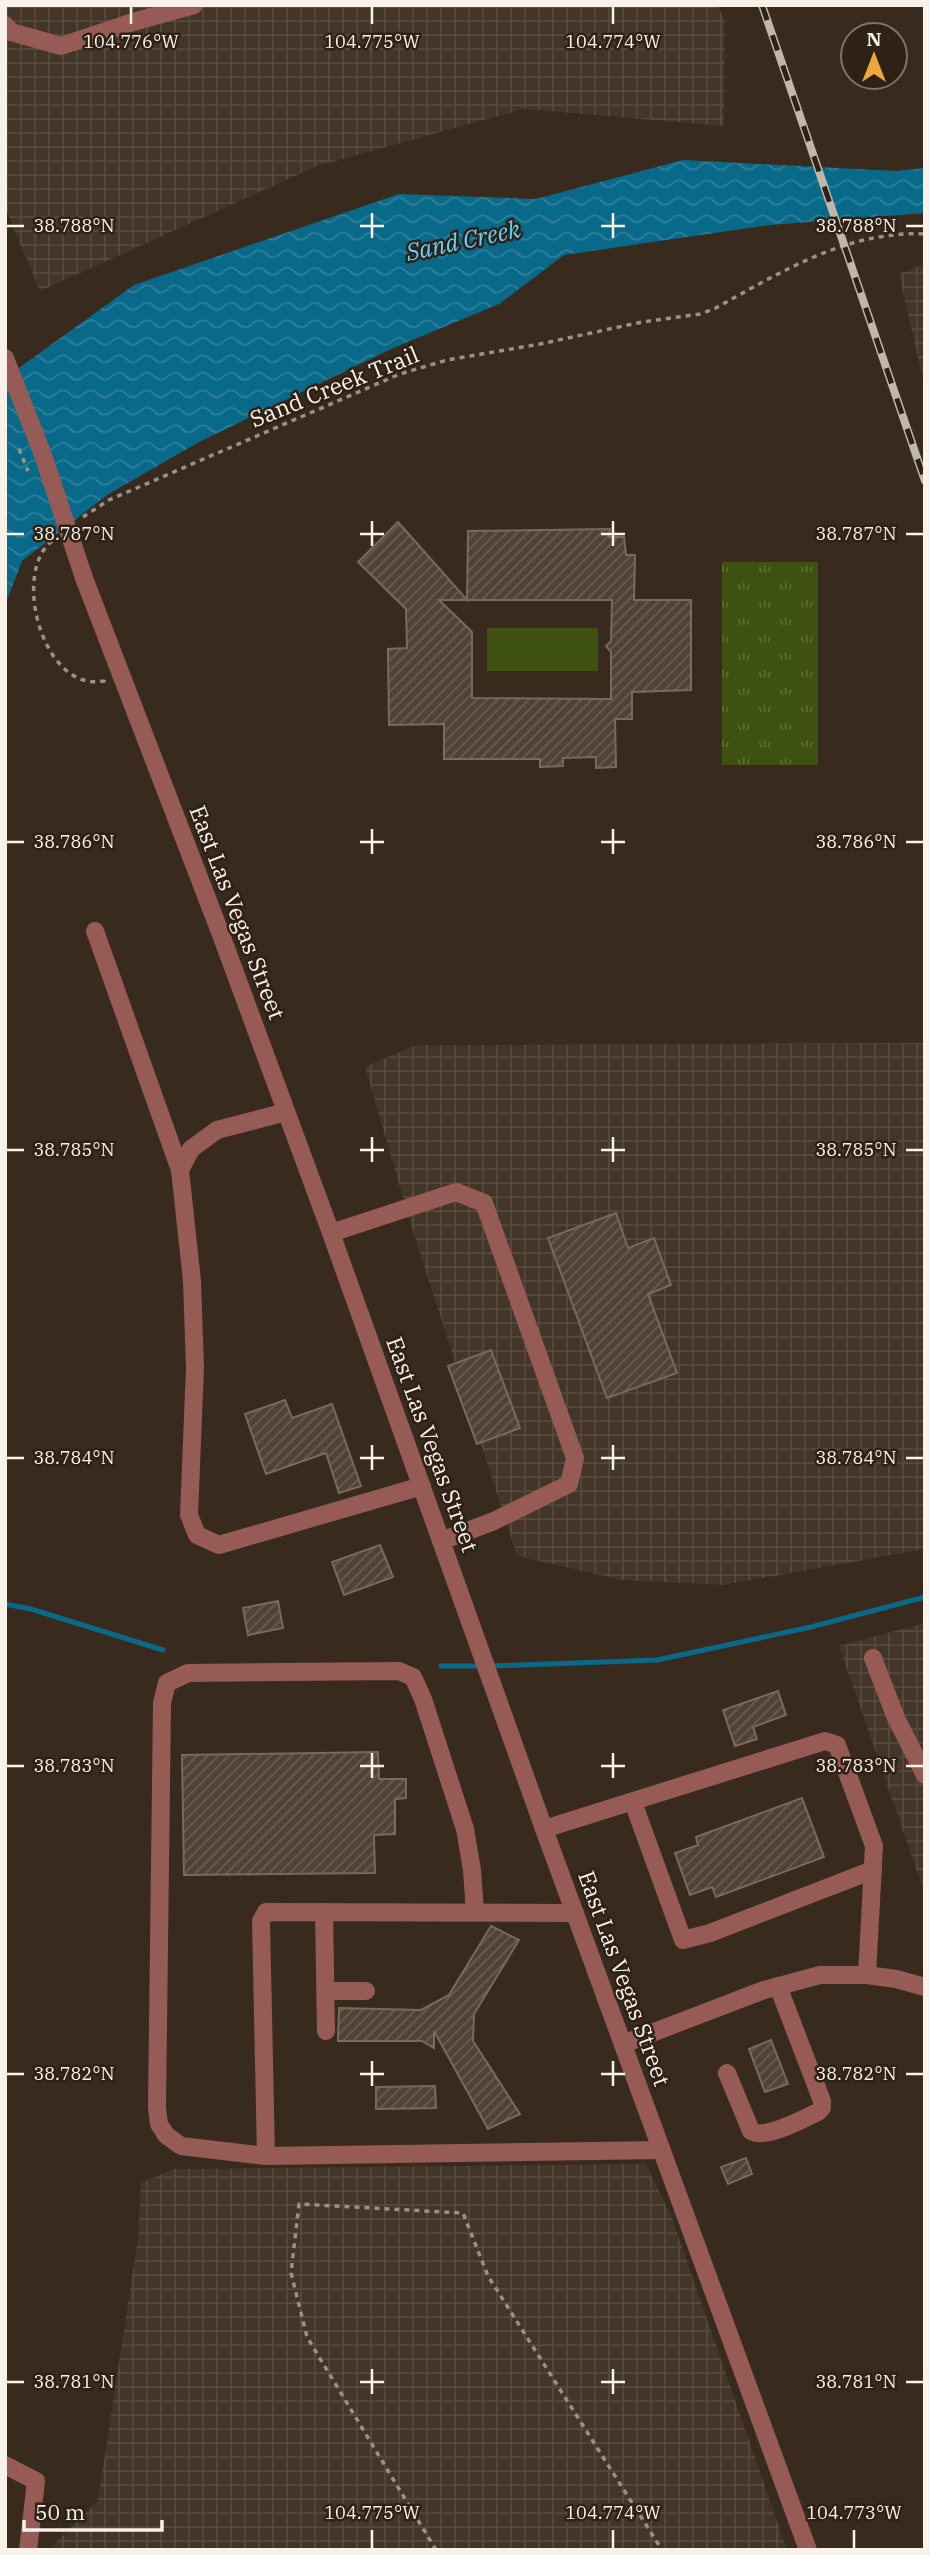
<svg xmlns="http://www.w3.org/2000/svg" width="930" height="2555" font-family="'IBM Plex Serif',serif">
<style>
.industrial{fill:url(#industrial-grid)}
.green{fill:#3f5111}
.park{fill:url(#park-tufts)}
.water{fill:url(#water-waves)}
.lines{fill:none;stroke-linecap:round;stroke-linejoin:round}
.stream{stroke:#096989;stroke-width:5}
.building{fill:url(#building-hatch);stroke:#796a5c;stroke-width:2;fill-rule:evenodd}
.path{stroke:#9c9186;stroke-width:3.5;stroke-dasharray:5 5;stroke-linecap:butt}
.minor{stroke:#965b54;stroke-width:18}
.rail-casing{stroke:#c0b6ac;stroke-width:8}
.rail{stroke:#2e2115;stroke-width:5;stroke-dasharray:16;stroke-linecap:butt}
.path-bridge{stroke:#9c9186;stroke-width:3.5;stroke-dasharray:5 5;stroke-linecap:butt}
.minor-bridge{stroke:#965b54;stroke-width:18}
.ticks{fill:none;stroke:#faf1e9;stroke-width:2.5}
.labels{text-anchor:middle;dominant-baseline:central;stroke-width:5;stroke-linejoin:round;paint-order:stroke}
.street-label{font-size:23px;fill:#faf1e9;stroke:#2e2115}
.water-label{font-size:24px;font-style:italic;fill:#66d2fe;stroke:#2e2115}
.ticks-label{font-size:18px;text-anchor:middle;fill:#faf1e9;stroke:#2e2115;stroke-width:5;stroke-linejoin:round;paint-order:stroke}
</style>
<defs>
<pattern id="industrial-grid" width="8" height="8" patternUnits="userSpaceOnUse" patternTransform="scale(1.75)"><rect width="8" height="8" fill="#433628"/><path d="M0 4h8M4 0v8" fill="none" stroke="#564a3d"/></pattern>
<pattern id="park-tufts" width="24" height="20" patternUnits="userSpaceOnUse" patternTransform="scale(1.75)"><rect width="24" height="20" fill="#3f5111"/><path d="M3 7l-1-3M5 7V3M7 7l1-3M15 17l-1-3M17 17v-4M19 17l1-3" fill="none" stroke="#5c6a34"/></pattern>
<pattern id="water-waves" width="16" height="10" patternUnits="userSpaceOnUse" patternTransform="scale(1.75)"><rect width="16" height="10" fill="#096989"/><path d="M0 5q4-4 8 0t8 0" fill="none" stroke="#2e7f9a"/></pattern>
<pattern id="building-hatch" width="6" height="6" patternUnits="userSpaceOnUse" patternTransform="scale(1.75)"><rect width="6" height="6" fill="#504235"/><path d="M-1 1l2-2M0 6l6-6M5 7l2-2" fill="none" stroke="#6a5e52"/></pattern>
</defs>
<rect width="100%" height="100%" fill="#382b1e"/>
<!-- industrial -->
<g class="industrial">
<path d="M5,5H718L725,22L724,126L524,109L317,166L40,291L5,207Z"/>
<path d="M925,264V388L899,274Z"/>
<path d="M925,1043V1549L724,1585L622,1580L517,1556L411,1225L365,1067L416,1045Z"/>
<path d="M925,1623V1894L839,1646Z"/>
<path d="M646,2164L672,2218L787,2550H48L98,2501L138,2238L141,2183L174,2169Z"/>
</g>
<!-- green -->
<rect class="green" x="487" y="628" width="111" height="43"/>
<!-- park -->
<rect class="park" x="722" y="562" width="96" height="203"/>
<!-- water -->
<path class="water" d="M683,160L895,171L925,168V213L770,225L564,255L499,304L391,349L199,442L107,495L22,561L5,605V378L134,285L399,194L536,199Z"/>
<g class="lines">
<!-- stream -->
<g class="stream">
<path d="M5,1604L31,1609L163,1650"/>
<path d="M441,1666H481"/>
<path d="M491,1666L657,1660L811,1627L925,1597"/>
</g>
</g>
<!-- building -->
<g class="building">
<path d="M398,522L467,600L468,531L610,529L609,537H624L626,555H635L634,600H691V690L632,692V719H615L616,767L596,768V757L563,758V766L540,767V759H444V724L389,725L388,649L407,648L406,609L358,562ZM439,600H612L611,641L606,646L611,652V699L472,698V632Z"/>
<path d="M616,1213L628,1248L654,1238L671,1285L648,1294L677,1373L607,1398L548,1238Z"/>
<path d="M491,1350L520,1428L477,1444L448,1366Z"/>
<path d="M285,1400L292,1418L332,1404L361,1486L339,1493L326,1453L266,1474L245,1414Z"/>
<path d="M380,1545L393,1577L344,1595L332,1562Z"/>
<path d="M278,1601L283,1628L248,1635L243,1608Z"/>
<path d="M778,1691L786,1715L753,1727L757,1739L735,1746L723,1710Z"/>
<path d="M378,1752L379,1779H406V1798L395,1799V1834L374,1835L375,1873L184,1875L182,1755Z"/>
<path d="M802,1798L824,1857L716,1897L712,1887L690,1895L675,1853L698,1845L696,1837Z"/>
<path d="M491,1926L519,1940L474,2014L473,2041L520,2114L488,2129L434,2031V2048L422,2041H338L339,2008L421,2010L449,1995Z"/>
<path d="M771,2040L788,2084L765,2092L749,2049Z"/>
<path d="M435,2086L436,2108L376,2109V2087Z"/>
<path d="M746,2158L752,2174L728,2184L721,2167Z"/>
</g>
<g class="lines">
<!-- path -->
<g class="path">
<path d="M83,517L109,500L400,374L447,360L540,344L642,322L700,314L714,309C779,273 848,230 925,234"/>
<path d="M52,541C11,573 43,693 104,681V679"/>
<path d="M436,2550L307,2337L291,2273L299,2204L463,2213L488,2276L662,2550"/>
</g>
<!-- minor -->
<g class="minor">
<path d="M5,25L11,32L61,46L133,22L194,5"/>
<path d="M84,578L220,932L331,1233L544,1829L808,2550"/>
<path d="M95,931L180,1170"/>
<path d="M286,1112L217,1130L191,1149L180,1170L192,1281L195,1367L189,1515L197,1535L219,1545L422,1486"/>
<path d="M331,1233L456,1192L484,1203L575,1458L569,1484L494,1521L441,1541"/>
<path d="M873,1658L896,1718L925,1775"/>
<path d="M633,1802L683,1940L710,1933L873,1870"/>
<path d="M544,1829L825,1741L837,1745L874,1846L867,1975"/>
<path d="M324,1912L326,2031"/>
<path d="M475,1912L472,1870L465,1829L423,1699L413,1677L399,1671L188,1673L167,1683L162,1703L157,2108L159,2124L166,2135L181,2146L266,2156L662,2150"/>
<path d="M326,1991H366"/>
<path d="M623,2044L764,1990L820,1975H867L896,1979L925,1987"/>
<path d="M727,2073L751,2131C766,2140 802,2119 818,2112L822,2108V2101L778,1986"/>
<path d="M266,2156L261,1921L266,1912L575,1913"/>
<path d="M5,2465L36,2481L28,2550"/>
</g>
<!-- rail casing -->
<g class="rail-casing">
<path id="rail" d="M762,5L925,481"/>
</g>
<!-- rail -->
<use href="#rail" class="rail"/>
<!-- path-bridge -->
<path class="path-bridge" d="M19,449L28,471"/>
<!-- minor-bridge -->
<path class="minor-bridge" d="M5,358L43,455L84,578"/>
</g>
<!-- ticks -->
<path class="ticks" d="M131,7V24M372,7V24M613,7V24M372,213V238M613,213V238M7,226H24M360,226H384M601,226H625M906,226H923M372,521V546M613,521V546M7,534H24M360,534H384M601,534H625M906,534H923M372,829V854M613,829V854M7,842H24M360,842H384M601,842H625M906,842H923M372,1137V1162M613,1137V1162M7,1150H24M360,1150H384M601,1150H625M906,1150H923M372,1445V1470M613,1445V1470M7,1458H24M360,1458H384M601,1458H625M906,1458H923M372,1753V1778M613,1753V1778M7,1766H24M360,1766H384M601,1766H625M906,1766H923M372,2061V2086M613,2061V2086M7,2074H24M360,2074H384M601,2074H625M906,2074H923M372,2369V2394M613,2369V2394M7,2382H24M360,2382H384M601,2382H625M906,2382H923M372,2530V2548M613,2530V2548M854,2530V2548"/>
<g class="labels">
<!-- street labels -->
<g class="street-label">
<text transform="translate(334 386) rotate(-22)">Sand Creek Trail</text>
<text transform="translate(238 912) rotate(69)">East Las Vegas Street</text>
<text transform="translate(433 1444) rotate(70)">East Las Vegas Street</text>
<text transform="translate(625 1978) rotate(70)">East Las Vegas Street</text>
</g>
<!-- water labels -->
<g class="water-label">
<text transform="translate(463 240) rotate(-12)">Sand Creek</text>
</g>
</g>
<g class="ticks-label">
<text x="131" y="48">104.776°W</text>
<text x="372" y="48">104.775°W</text>
<text x="613" y="48">104.774°W</text>
<text x="74" y="232">38.788°N</text>
<text x="856" y="232">38.788°N</text>
<text x="74" y="540">38.787°N</text>
<text x="856" y="540">38.787°N</text>
<text x="74" y="848">38.786°N</text>
<text x="856" y="848">38.786°N</text>
<text x="74" y="1156">38.785°N</text>
<text x="856" y="1156">38.785°N</text>
<text x="74" y="1464">38.784°N</text>
<text x="856" y="1464">38.784°N</text>
<text x="74" y="1772">38.783°N</text>
<text x="856" y="1772">38.783°N</text>
<text x="74" y="2080">38.782°N</text>
<text x="856" y="2080">38.782°N</text>
<text x="74" y="2388">38.781°N</text>
<text x="856" y="2388">38.781°N</text>
<text x="372" y="2519">104.775°W</text>
<text x="613" y="2519">104.774°W</text>
<text x="854" y="2519">104.773°W</text>
</g>
<!-- border -->
<rect width="930" height="2555" fill="none" stroke="#faf1e9" stroke-width="14"/>
<!-- north arrow -->
<g transform="translate(874 56)"><circle r="33" fill="#2e2115" stroke="#80746a" stroke-width="2"/>
<path d="M0-5L12 26L0 18L-12 26Z" fill="#eea73d"/>
<text y="-10" font-size="19" font-weight="bold" text-anchor="middle" fill="#faf1e9">N</text>
</g>
<!-- scale -->
<path d="M24 2520v10h138v-10" fill="none" stroke="#faf1e9" stroke-width="3.5"/>
<text x="35" y="2520" font-size="21" fill="#faf1e9" stroke="#2e2115" stroke-width="5" paint-order="stroke">50 m</text>
</svg>
